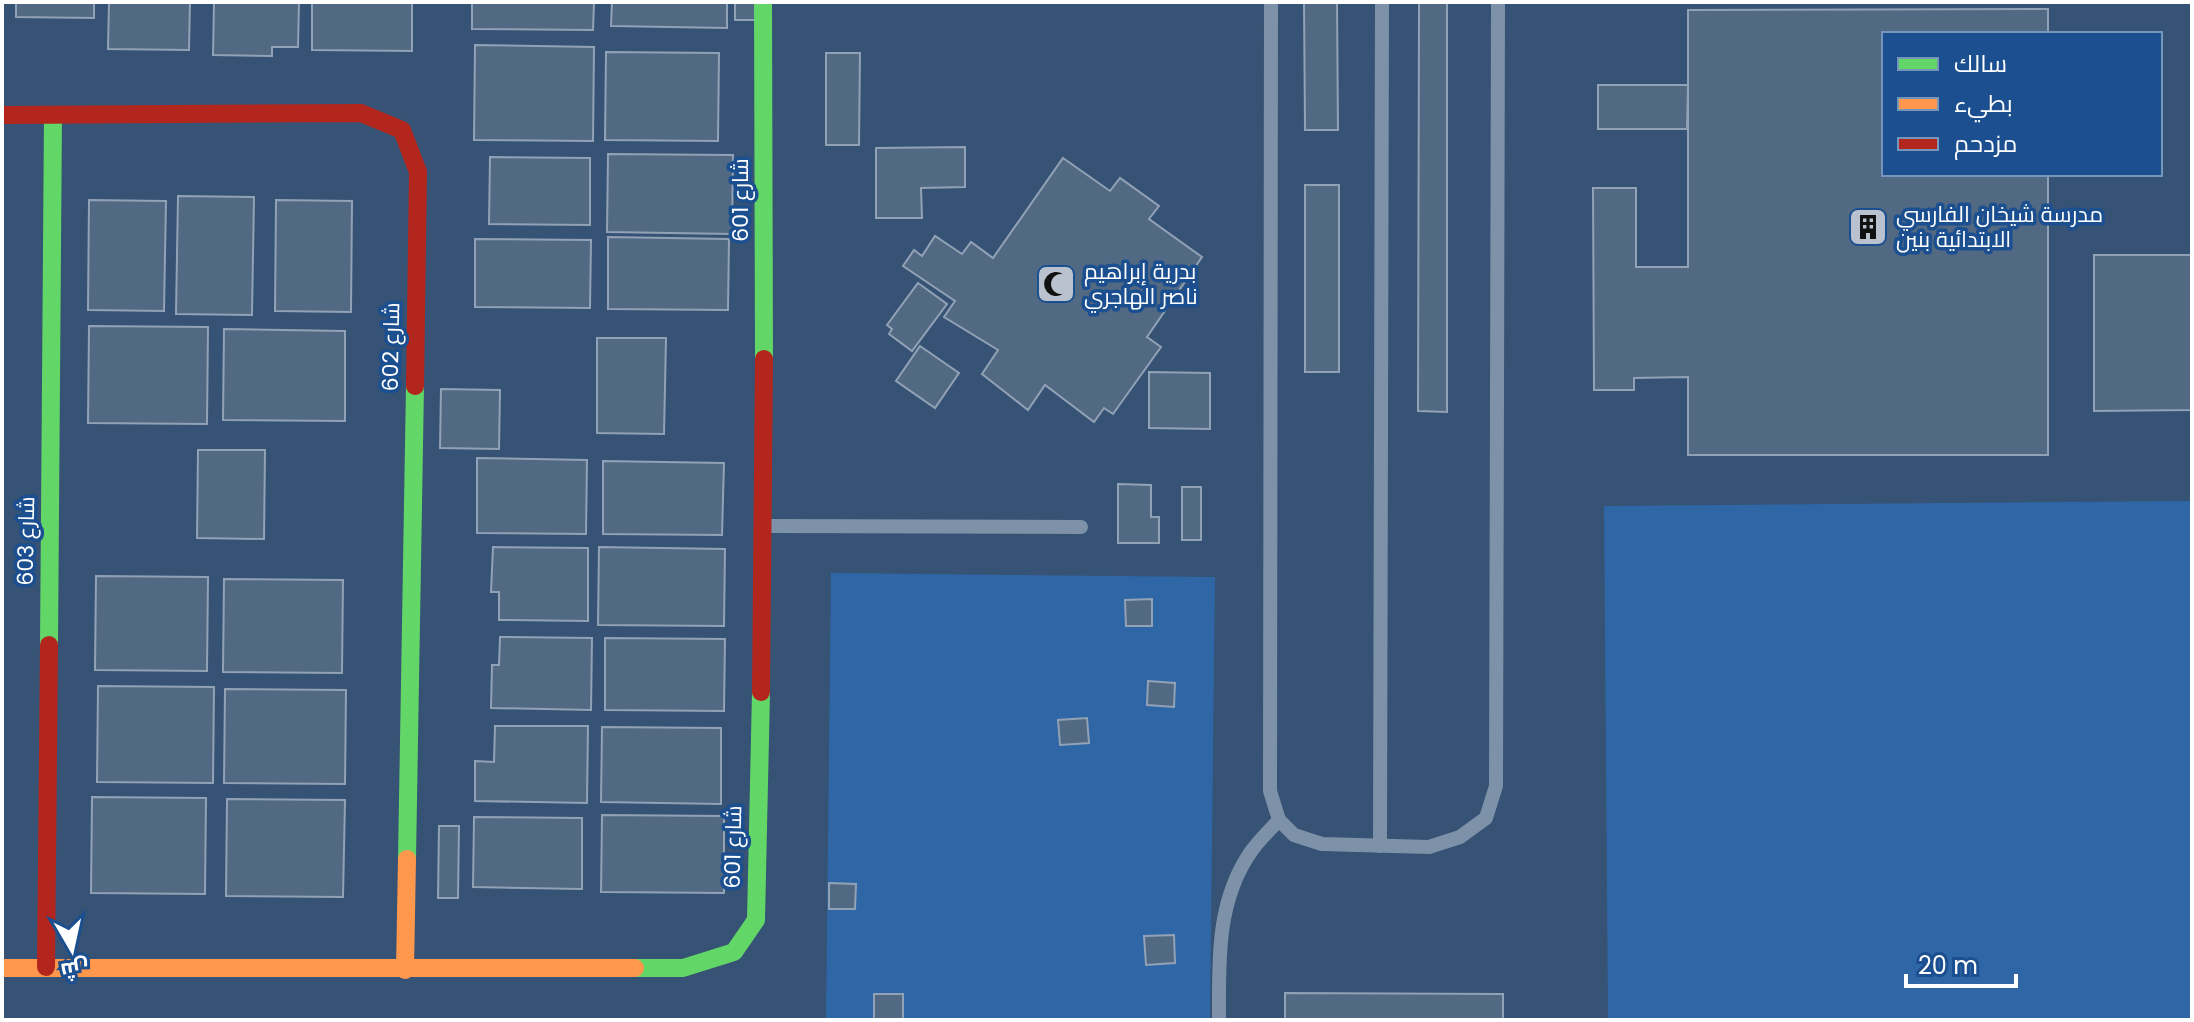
<svg xmlns="http://www.w3.org/2000/svg" width="2194" height="1022" font-family="Poppins,Cairo,sans-serif">
<style>
.green{fill:#2f66a5}
.building{fill:#526984;stroke:#92a2b6;stroke-width:2}
.lines{fill:none;stroke-linecap:round;stroke-linejoin:round}
.lane{stroke:#7d92a8;stroke-width:14}
.fast{stroke:#63d668;stroke-width:18}
.slow{stroke:#ff974d;stroke-width:18}
.jam{stroke:#b3261e;stroke-width:18}
.labels{text-anchor:middle;dominant-baseline:central;stroke-width:7;stroke-linejoin:round;paint-order:stroke}
.street-label{font-size:22px;fill:#fff;stroke:#1b4f8f}
.poi-label{font-size:22px;fill:#fff;stroke:#1b4f8f;text-anchor:start}
</style>
<rect width="100%" height="100%" fill="#365274"/>
<!-- green -->
<g class="green">
<path d="M2192,501V1020H1608L1604,506Z"/>
<path d="M831,573L1215,577L1210,1020H826Z"/>
</g>
<!-- building -->
<g class="building">
<path d="M16,2H94V18L16,17Z"/>
<path d="M109,2H190L189,50L108,49Z"/>
<path d="M214,2H299L298,47H272V56L213,55Z"/>
<path d="M312,2H412V51L312,50Z"/>
<path d="M472,2H594L593,30L472,29Z"/>
<path d="M612,2H727V28L611,26Z"/>
<rect x="735" y="2" width="23" height="18"/>
<path d="M1304,2H1337L1338,130H1305Z"/>
<path d="M1419,2H1447V412L1418,411Z"/>
<path d="M2048,9V34H1884V174H2048V455H1688V377L1634,378V390H1594L1593,188H1636V267H1688V10Z"/>
<path d="M475,45L594,47L593,141L474,140Z"/>
<path d="M606,52L719,53L718,141L605,140Z"/>
<path d="M826,53H860L859,145H826Z"/>
<path d="M1598,85H1688L1687,129H1598Z"/>
<path d="M965,147V187L921,188L922,218H876V148Z"/>
<path d="M608,154L733,155L732,234L607,232Z"/>
<path d="M490,157L590,158V225L489,224Z"/>
<path d="M1063,158L1110,191L1120,178L1159,206L1149,219L1202,257L1147,337L1161,347L1113,414L1104,408L1094,422L1045,385L1028,410L982,374L998,350L944,317L955,301L903,266L914,250L922,256L935,236L962,254L971,242L993,258Z"/>
<rect x="1305" y="185" width="34" height="187"/>
<path d="M178,196L254,197L252,315L176,314Z"/>
<path d="M89,200L166,201L164,311L88,310Z"/>
<path d="M276,200L352,201L351,312L275,311Z"/>
<path d="M608,237L729,239L728,310L608,309Z"/>
<path d="M475,239L591,240L590,308L475,307Z"/>
<path d="M2094,255H2192V410L2094,411Z"/>
<path d="M918,283L947,304L912,351L889,334L892,329L887,325Z"/>
<path d="M89,326L208,327L207,424L88,423Z"/>
<path d="M224,329L345,331V421L223,420Z"/>
<path d="M597,338H666L664,434L597,433Z"/>
<path d="M920,346L959,373L935,408L896,381Z"/>
<path d="M1149,372L1210,373V429L1149,428Z"/>
<path d="M441,389L500,390L499,449L440,448Z"/>
<path d="M198,450H265L264,539L197,538Z"/>
<path d="M477,458L587,460L586,534L477,533Z"/>
<path d="M603,461L724,463L722,535L603,534Z"/>
<path d="M1118,484L1151,485V517H1159V543H1118Z"/>
<rect x="1182" y="487" width="19" height="53"/>
<path d="M493,547L588,548V621L499,620V592H491Z"/>
<path d="M599,547L725,549L724,626L598,625Z"/>
<path d="M96,576L208,577L207,671L95,670Z"/>
<path d="M224,579L343,580L342,673L223,672Z"/>
<path d="M1152,599V626H1126L1125,600Z"/>
<path d="M500,637L592,638L591,710L491,708L492,665H499Z"/>
<path d="M605,638L725,639L724,711L605,710Z"/>
<path d="M1148,681L1175,683L1174,707L1147,705Z"/>
<path d="M98,686L214,687L213,783L97,782Z"/>
<path d="M225,689L346,690L345,784L224,783Z"/>
<path d="M1087,718L1089,743L1060,745L1058,720Z"/>
<path d="M495,726H588L587,803L475,801V761L494,762Z"/>
<path d="M602,727L721,728V804L601,802Z"/>
<path d="M92,797L206,798L205,894L91,893Z"/>
<path d="M227,799L345,800L343,897L226,896Z"/>
<path d="M602,815L724,816V893L601,892Z"/>
<path d="M474,817L582,818V889L473,887Z"/>
<path d="M439,826H459L458,898H438Z"/>
<path d="M829,883L856,884L855,909H829Z"/>
<path d="M1174,935L1175,963L1146,965L1144,936Z"/>
<path d="M1285,993L1503,994V1020H1285Z"/>
<rect x="874" y="994" width="29" height="26"/>
</g>
<g class="lines">
<!-- lane -->
<g class="lane">
<path d="M1271,2L1270,791L1279,820L1294,835L1322,844L1429,847L1460,837L1486,818L1496,786L1498,2"/>
<path d="M765,526L1081,527"/>
<path d="M1380,846L1382,2"/>
<path d="M1219,1020C1219,962 1216,903 1250,853C1258,841 1269,831 1279,820"/>
</g>
<!-- fast -->
<g class="fast">
<path d="M763,2L764,359"/>
<path d="M49,645L53,115"/>
<path d="M407,859L415,386"/>
<path d="M635,968H683L734,952L756,920L761,692"/>
</g>
<!-- slow -->
<g class="slow">
<path d="M2,968H635"/>
<path d="M405,970L407,859"/>
</g>
<!-- jam -->
<g class="jam">
<path d="M2,115L361,113L402,130L418,172L415,386"/>
<path d="M761,692L764,359"/>
<path d="M46,967L49,645"/>
</g>
</g>
<!-- icons -->
<defs>
<g id="building-square" transform="scale(2)"><rect x="-9" y="-9" width="18" height="18" rx="4" fill="#b9c2ce" stroke="#1b4f8f"/><path d="M-4-6H4V6H1V3H-1V6H-4ZM-2.5-4.3h1.7v1.8h-1.7ZM.8-4.3h1.7v1.8H.8ZM-2.5-1h1.7V.8h-1.7ZM.8-1h1.7V.8H.8Z" fill="#111"/></g>
<g id="mosque-square" transform="scale(2)"><rect x="-9" y="-9" width="18" height="18" rx="4" fill="#b9c2ce" stroke="#1b4f8f"/><path d="M3.5-4.9A6 6 0 1 0 3.5 4.9A5 5 0 1 1 3.5-4.9Z" fill="#111"/></g>
</defs>
<g fill-rule="evenodd">
<use href="#building-square" x="1868" y="227"/>
<use href="#mosque-square" x="1056" y="284"/>
</g>
<g class="labels">
<!-- street labels -->
<g class="street-label">
<text transform="translate(740 200) rotate(-90)">شارع 601</text>
<text transform="translate(391 347) rotate(-89)">شارع 602</text>
<text transform="translate(26 541) rotate(-89)">شارع 603</text>
<text transform="translate(733 847) rotate(-89)">شارع 601</text>
</g>
<!-- poi labels -->
<g class="poi-label">
<text x="1896" y="214">مدرسة شيخان الفارسي<tspan x="1896" dy="25">الابتدائية بنين</tspan></text>
<text x="1084" y="271">بدرية إبراهيم<tspan x="1084" dy="25">ناصر الهاجري</tspan></text>
</g>
</g>
<!-- border -->
<rect width="2194" height="1022" fill="none" stroke="#ffffff" stroke-width="8"/>
<!-- legend -->
<rect x="1882" y="32" width="280" height="144" fill="#1b4f8f" stroke="#7695bc" stroke-width="2"/>
<rect x="1898" y="58" width="40" height="12" fill="#63d668" stroke="#7695bc" stroke-width="2"/>
<text x="1954" y="72" font-size="24" fill="#ffffff">سالك</text>
<rect x="1898" y="98" width="40" height="12" fill="#ff974d" stroke="#7695bc" stroke-width="2"/>
<text x="1954" y="112" font-size="24" fill="#ffffff">بطيء</text>
<rect x="1898" y="138" width="40" height="12" fill="#b3261e" stroke="#7695bc" stroke-width="2"/>
<text x="1954" y="152" font-size="24" fill="#ffffff">مزدحم</text>
<!-- north arrow -->
<g transform="translate(72 950) rotate(171)" stroke="#1b4f8f" stroke-width="6" paint-order="stroke">
<path d="M0-6L14 30L0 20L-14 30Z" fill="#ffffff"/>
<text y="-12" font-size="22" font-weight="bold" text-anchor="middle" fill="#ffffff">ش</text>
</g>
<!-- scale -->
<path d="M1906 974v12h110v-12" fill="none" stroke="#ffffff" stroke-width="4"/>
<text x="1918" y="974" font-size="24" fill="#ffffff" stroke="#1b4f8f" stroke-width="6" paint-order="stroke">20 m</text>
</svg>
